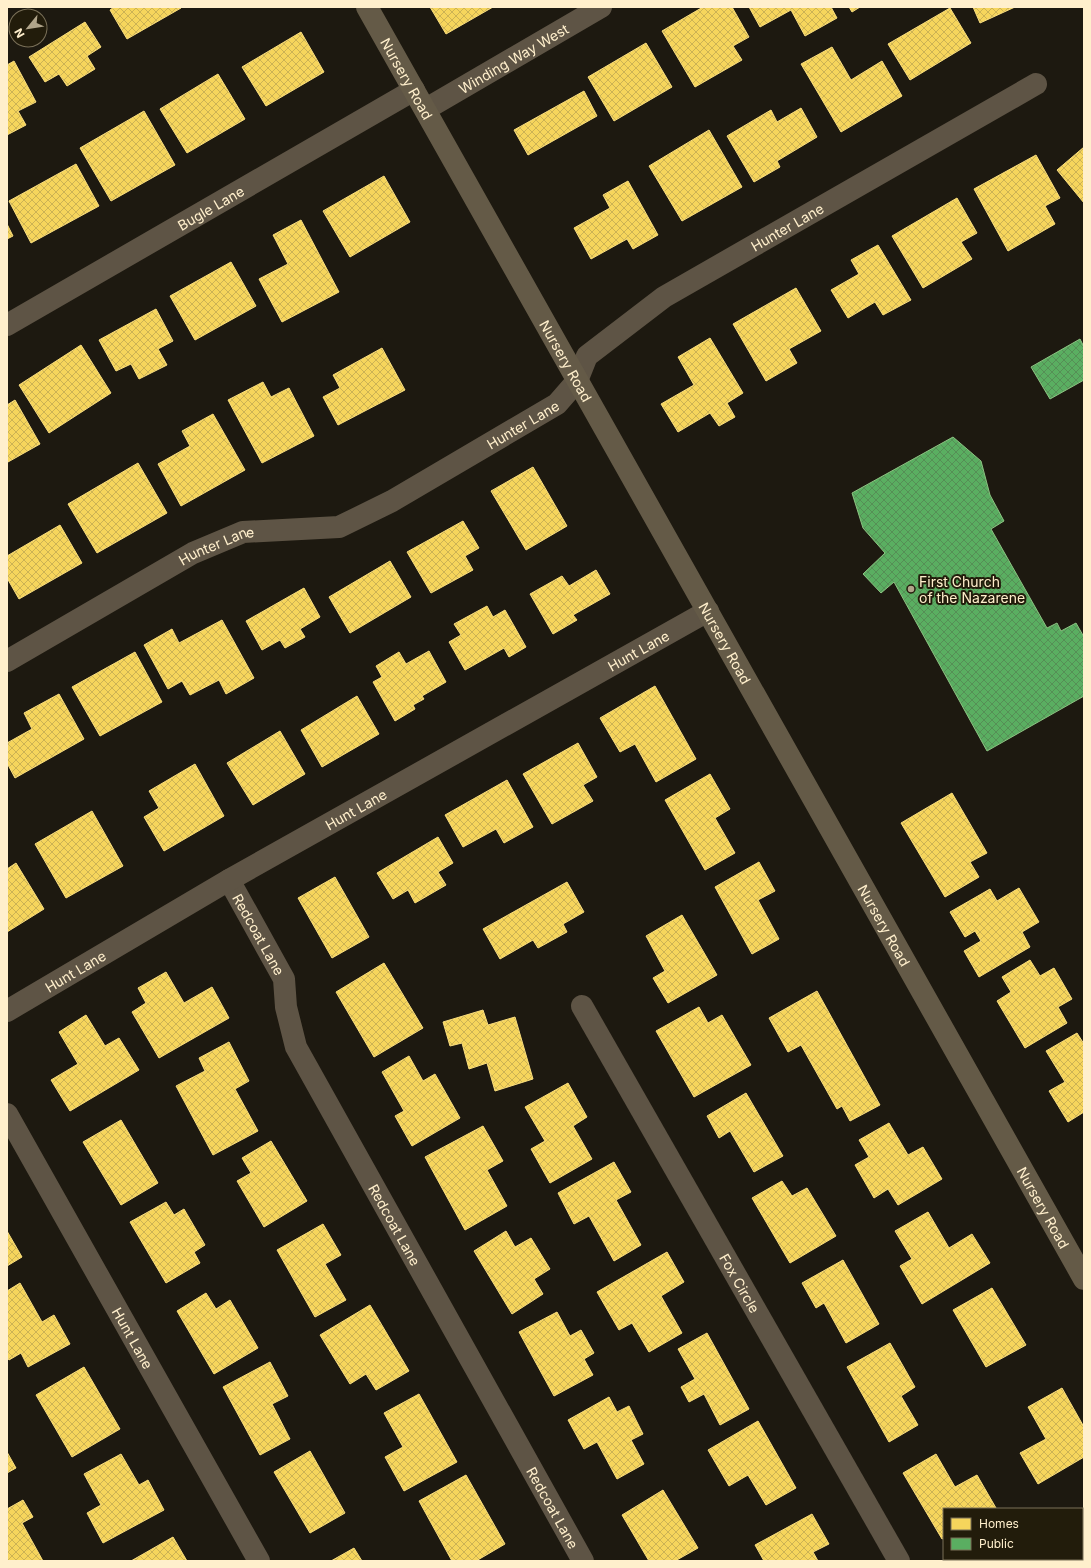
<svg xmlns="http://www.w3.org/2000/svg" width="1091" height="1568" font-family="Inter,sans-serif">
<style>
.homes{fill:url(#homes-cross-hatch);stroke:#f9dd7e}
.public{fill:url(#public-cross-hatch);stroke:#8cc281}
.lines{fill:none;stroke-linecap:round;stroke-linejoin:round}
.street{stroke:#5e5445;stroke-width:22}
.secondary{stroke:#645a47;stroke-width:22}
.poi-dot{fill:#b0a48a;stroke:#221c0b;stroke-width:1.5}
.labels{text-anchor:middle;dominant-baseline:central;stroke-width:4;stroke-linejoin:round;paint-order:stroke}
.street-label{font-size:14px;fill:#ffefcc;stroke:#221c0b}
.poi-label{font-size:14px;fill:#ffefcc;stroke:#221c0b;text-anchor:start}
</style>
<defs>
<pattern id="homes-cross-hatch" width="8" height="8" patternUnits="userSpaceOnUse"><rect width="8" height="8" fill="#f6d55c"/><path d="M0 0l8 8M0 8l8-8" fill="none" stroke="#ccb254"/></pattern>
<pattern id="public-cross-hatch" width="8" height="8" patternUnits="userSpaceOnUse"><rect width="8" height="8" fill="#5aae61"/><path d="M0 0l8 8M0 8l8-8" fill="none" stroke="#568f56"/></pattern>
</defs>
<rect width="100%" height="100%" fill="#1d1910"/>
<!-- homes -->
<g class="homes">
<path d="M114,7H180L181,8L127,39L110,10Z"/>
<path d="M430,7H493L446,34Z"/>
<path d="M703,7H732L749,37L733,46L742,60L695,87L662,31Z"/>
<path d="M749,7H831L837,18L805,36L791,10L760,27Z"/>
<path d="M849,7H860L852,12Z"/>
<path d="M973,7H1015L980,23Z"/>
<path d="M950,8L971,43L910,80L888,44Z"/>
<path d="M85,22L101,47L87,56L95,69L67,86L59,74L45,82L29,57Z"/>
<path d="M301,32L324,72L266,106L242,67Z"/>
<path d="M646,43L672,87L614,121L588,77Z"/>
<path d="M832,47L851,80L882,61L902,96L841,132L801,64Z"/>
<path d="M14,61L36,102L18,111L26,125L7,135V65Z"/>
<path d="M218,74L245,119L187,153L160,109Z"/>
<path d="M584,91L597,116L528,155L514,130Z"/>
<path d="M801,108L817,137L777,161L780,167L754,182L727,136L771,110L777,122Z"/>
<path d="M144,111L175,165L111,201L80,148Z"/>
<path d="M709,130L742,187L682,221L649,166Z"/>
<path d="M1084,147V203L1057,170Z"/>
<path d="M1036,155L1060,198L1045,206L1055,224L1008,251L974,189Z"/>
<path d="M76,164L99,206L31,243L9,201Z"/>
<path d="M384,176L410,222L350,257L323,211Z"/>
<path d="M628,181L658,235L633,249L627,239L591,259L574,228L610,208L603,195Z"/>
<path d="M957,198L977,233L961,242L972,259L923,288L892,236Z"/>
<path d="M301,220L339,292L282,322L259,279L288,264L273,235Z"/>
<path d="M7,224L13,236L7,239Z"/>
<path d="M878,245L911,300L883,315L875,302L848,318L831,290L859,274L851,260Z"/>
<path d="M231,262L256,306L195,340L170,296Z"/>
<path d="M796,288L821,331L789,349L797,363L766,381L733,324Z"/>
<path d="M156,309L173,341L158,349L167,365L139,379L131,364L116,371L99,340Z"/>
<path d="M710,338L743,393L727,403L735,417L719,426L710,413L678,432L661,404L694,385L678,357Z"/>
<path d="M81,345L111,393L49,433L19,385Z"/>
<path d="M382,348L405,390L338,425L323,397L340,388L333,375Z"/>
<path d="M263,382L271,397L289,388L314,436L262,463L228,400Z"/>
<path d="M15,400L40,444L8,462L7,460V405Z"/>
<path d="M213,414L245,470L181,506L158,464L190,446L182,431Z"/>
<path d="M138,463L167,513L97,553L68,504Z"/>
<path d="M533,467L567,526L526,550L491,491Z"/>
<path d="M463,521L479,548L465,556L473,570L431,593L407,552Z"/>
<path d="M60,525L82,563L19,599L7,578V556Z"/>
<path d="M390,561L411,597L350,633L329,597Z"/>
<path d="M596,570L610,594L573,615L577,620L553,634L530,594L562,576L569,586Z"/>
<path d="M304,588L320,617L300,629L305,637L285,648L280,640L262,650L246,621Z"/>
<path d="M487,606L493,617L505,610L526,647L509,657L504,648L465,670L449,642L461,635L454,624Z"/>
<path d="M222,620L254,678L226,694L219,680L190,695L182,681L168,689L144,645L172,629L179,643Z"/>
<path d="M429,651L446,682L422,696L424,699L413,705L415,709L395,721L373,682L382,677L376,666L399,652L406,664Z"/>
<path d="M135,652L162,702L100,736L72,687Z"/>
<path d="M655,686L696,759L656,782L635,744L620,752L600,718Z"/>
<path d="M59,694L84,739L15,778L7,763V743L32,729L24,713Z"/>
<path d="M357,696L379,734L322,767L301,730Z"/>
<path d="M280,731L305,774L253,805L227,763Z"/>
<path d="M578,743L597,777L583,785L593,801L552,824L523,774Z"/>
<path d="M195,764L224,816L164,851L144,817L159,808L149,791Z"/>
<path d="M710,774L730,809L715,818L735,853L705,870L665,800Z"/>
<path d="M507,780L533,827L504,843L496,829L463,847L445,815Z"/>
<path d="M952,793L987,853L970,862L979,877L945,897L901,823Z"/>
<path d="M92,811L123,866L66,898L35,844Z"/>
<path d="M438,837L453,863L438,872L446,885L415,903L408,890L393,899L377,873Z"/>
<path d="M759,862L775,891L758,900L779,939L752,954L715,887Z"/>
<path d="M16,863L44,909L7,932V869Z"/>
<path d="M335,877L369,937L332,958L298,898Z"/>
<path d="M567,882L584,912L563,924L567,932L538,948L533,940L500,959L483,929Z"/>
<path d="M1019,888L1039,922L1022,932L1030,947L979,977L964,951L981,941L975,931L965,937L950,912L990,889L997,901Z"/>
<path d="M682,915L717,975L668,1003L653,978L665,971L646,936Z"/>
<path d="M1030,960L1040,976L1054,968L1072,999L1058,1007L1067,1023L1025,1048L997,1001L1011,992L1002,977Z"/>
<path d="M384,963L423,1028L374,1057L336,992Z"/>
<path d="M166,972L184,1003L212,987L229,1018L159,1058L132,1012L146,1003L138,988Z"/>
<path d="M817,991L880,1105L850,1121L842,1106L837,1109L801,1045L788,1052L769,1018Z"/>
<path d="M699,1007L708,1023L722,1015L751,1065L694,1097L656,1031Z"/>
<path d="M483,1010L488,1025L515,1017L533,1079L495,1091L487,1063L469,1069L462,1043L450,1046L443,1022Z"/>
<path d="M86,1015L105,1046L119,1038L139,1070L70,1111L51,1080L78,1064L59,1032Z"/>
<path d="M1077,1033L1084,1044V1112L1068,1122L1049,1091L1065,1082L1046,1051Z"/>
<path d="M229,1042L249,1081L235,1089L258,1131L213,1155L176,1086L205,1071L199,1058Z"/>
<path d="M409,1056L423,1081L435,1074L460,1118L412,1146L395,1116L404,1111L382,1072Z"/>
<path d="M568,1083L587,1117L573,1126L592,1159L550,1183L531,1149L545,1141L525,1107Z"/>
<path d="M746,1093L783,1156L754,1172L730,1131L719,1138L707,1116Z"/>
<path d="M121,1120L158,1183L121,1205L83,1142Z"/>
<path d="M889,1123L908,1155L923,1147L942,1179L898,1205L888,1189L874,1198L855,1165L869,1157L859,1140Z"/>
<path d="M483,1126L503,1161L487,1170L507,1206L465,1230L425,1157Z"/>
<path d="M271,1141L307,1201L264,1227L237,1181L251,1173L242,1158Z"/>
<path d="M614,1162L631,1192L616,1200L641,1245L614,1261L589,1216L574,1224L558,1193Z"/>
<path d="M782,1181L792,1196L807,1188L836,1236L790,1263L752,1198Z"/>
<path d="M166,1202L174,1215L184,1209L205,1245L194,1252L200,1263L166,1283L130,1222Z"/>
<path d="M928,1212L949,1248L972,1234L990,1263L922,1304L900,1266L912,1259L895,1231Z"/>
<path d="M323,1224L341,1255L325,1264L346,1300L315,1317L277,1250Z"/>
<path d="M7,1231L22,1257L7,1266Z"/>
<path d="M506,1231L515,1247L531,1238L550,1269L534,1279L543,1294L512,1314L474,1251Z"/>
<path d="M667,1252L684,1282L661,1296L682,1333L649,1352L632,1323L619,1330L597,1292Z"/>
<path d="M843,1260L879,1324L846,1343L824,1303L816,1308L802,1283Z"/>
<path d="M20,1283L42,1322L54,1315L70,1344L28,1367L21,1353L9,1360L7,1357V1291Z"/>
<path d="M992,1288L1026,1345L986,1367L953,1310Z"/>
<path d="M206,1293L216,1309L230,1300L258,1348L214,1374L177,1311Z"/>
<path d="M370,1305L409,1371L376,1390L366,1374L350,1384L320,1335Z"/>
<path d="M557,1312L570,1336L581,1330L594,1353L584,1359L593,1375L554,1396L519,1332Z"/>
<path d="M707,1333L749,1409L720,1425L704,1394L689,1402L681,1387L695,1379L678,1349Z"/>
<path d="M890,1343L915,1387L901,1396L918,1425L889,1442L847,1367Z"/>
<path d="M270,1362L288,1396L272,1404L290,1439L260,1455L223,1387Z"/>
<path d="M84,1367L120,1429L72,1457L36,1395Z"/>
<path d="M1062,1388L1084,1427V1457L1038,1484L1020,1453L1046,1439L1028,1407Z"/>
<path d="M419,1394L457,1462L404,1491L385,1457L403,1447L384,1413Z"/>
<path d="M609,1397L617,1412L629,1406L643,1434L631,1440L644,1464L617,1479L597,1442L584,1449L568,1420Z"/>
<path d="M758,1421L796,1488L766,1505L748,1475L729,1486L708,1450Z"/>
<path d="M310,1451L345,1513L310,1533L274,1472Z"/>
<path d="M7,1452L16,1468L7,1473Z"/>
<path d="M121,1454L139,1485L148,1480L164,1510L103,1543L87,1513L101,1505L84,1474Z"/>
<path d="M936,1454L955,1487L977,1475L996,1508L993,1509H944V1538L942,1539L903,1473Z"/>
<path d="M466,1475L505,1544L476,1561H452L419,1501Z"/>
<path d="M663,1490L698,1548L675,1561H649L622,1515Z"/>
<path d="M23,1500L33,1517L22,1523L43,1561H7V1509Z"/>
<path d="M812,1514L829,1544L813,1552L818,1561H764L755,1545Z"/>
<path d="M173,1537L187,1561H131Z"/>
<path d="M354,1548L362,1561H331Z"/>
</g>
<!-- public -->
<g class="public">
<path d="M1080,339L1084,347V380L1050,399L1031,367Z"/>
<path d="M953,437L981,461L990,495L1004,521L991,529L1047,628L1057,623L1061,631L1076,623L1084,637V696L987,751L894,582L881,593L863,574L885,553L863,528L852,493Z"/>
</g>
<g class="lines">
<!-- street -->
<g class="street">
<path id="s1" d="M426,109L601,7"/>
<path id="s2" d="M7,325L414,90"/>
<path id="s3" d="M7,661L193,553L243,532L339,527L392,501L557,404L577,381L587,356L664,297L1036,84"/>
<path id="s4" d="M229,880L284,979L286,1007L296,1047L583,1561"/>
<path id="s5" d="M582,1006L899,1561"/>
<path id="s6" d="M7,1011L229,880L708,611"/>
<path id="s7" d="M7,1114L259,1561"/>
</g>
<!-- secondary -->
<g class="secondary">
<path id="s8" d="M367,7L1084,1279"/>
<path d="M1082,1535L1084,1534"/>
<path d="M1037,1561L1040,1559"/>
</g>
</g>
<!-- markers -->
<circle class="poi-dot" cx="911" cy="589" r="4"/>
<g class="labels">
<!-- street labels -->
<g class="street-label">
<text stroke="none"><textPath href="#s1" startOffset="101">Winding Way West</textPath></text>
<text stroke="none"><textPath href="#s8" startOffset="82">Nursery Road</textPath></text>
<text stroke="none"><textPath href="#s2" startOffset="235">Bugle Lane</textPath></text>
<text stroke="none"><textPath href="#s3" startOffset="912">Hunter Lane</textPath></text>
<text stroke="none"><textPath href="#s8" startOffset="406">Nursery Road</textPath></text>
<text stroke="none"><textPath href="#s3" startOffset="576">Hunter Lane</textPath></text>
<text stroke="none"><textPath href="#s3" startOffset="240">Hunter Lane</textPath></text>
<text stroke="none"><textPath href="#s8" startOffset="730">Nursery Road</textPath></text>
<text stroke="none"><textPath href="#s6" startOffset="727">Hunt Lane</textPath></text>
<text stroke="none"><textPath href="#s6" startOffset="403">Hunt Lane</textPath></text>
<text stroke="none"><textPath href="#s8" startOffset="1054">Nursery Road</textPath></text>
<text stroke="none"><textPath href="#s4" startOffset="62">Redcoat Lane</textPath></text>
<text stroke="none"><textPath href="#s6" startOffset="79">Hunt Lane</textPath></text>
<text stroke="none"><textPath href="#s8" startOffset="1378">Nursery Road</textPath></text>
<text stroke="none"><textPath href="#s4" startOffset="386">Redcoat Lane</textPath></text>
<text stroke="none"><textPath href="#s5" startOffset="319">Fox Circle</textPath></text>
<text stroke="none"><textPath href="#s7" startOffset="257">Hunt Lane</textPath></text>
<text stroke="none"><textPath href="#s4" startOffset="710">Redcoat Lane</textPath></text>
</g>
<!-- poi labels -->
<g class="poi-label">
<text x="919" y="581">First Church<tspan x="919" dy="16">of the Nazarene</tspan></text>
</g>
</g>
<!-- border -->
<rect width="1091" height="1568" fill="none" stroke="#ffefcc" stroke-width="16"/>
<!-- legend -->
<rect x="943" y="1508" width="140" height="52" fill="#221c0b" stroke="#7a7058"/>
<rect x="951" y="1518" width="20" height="12" fill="#f6d55c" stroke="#7a7058"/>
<text x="979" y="1528" font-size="12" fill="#ffefcc">Homes</text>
<rect x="951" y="1538" width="20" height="12" fill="#5aae61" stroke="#7a7058"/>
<text x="979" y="1548" font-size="12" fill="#ffefcc">Public</text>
<!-- north arrow -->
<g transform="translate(28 28) rotate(240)"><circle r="19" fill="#221c0b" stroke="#7a7058"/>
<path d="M0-3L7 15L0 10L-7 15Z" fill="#b0a48a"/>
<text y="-6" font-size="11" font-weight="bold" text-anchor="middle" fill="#ffefcc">N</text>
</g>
</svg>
